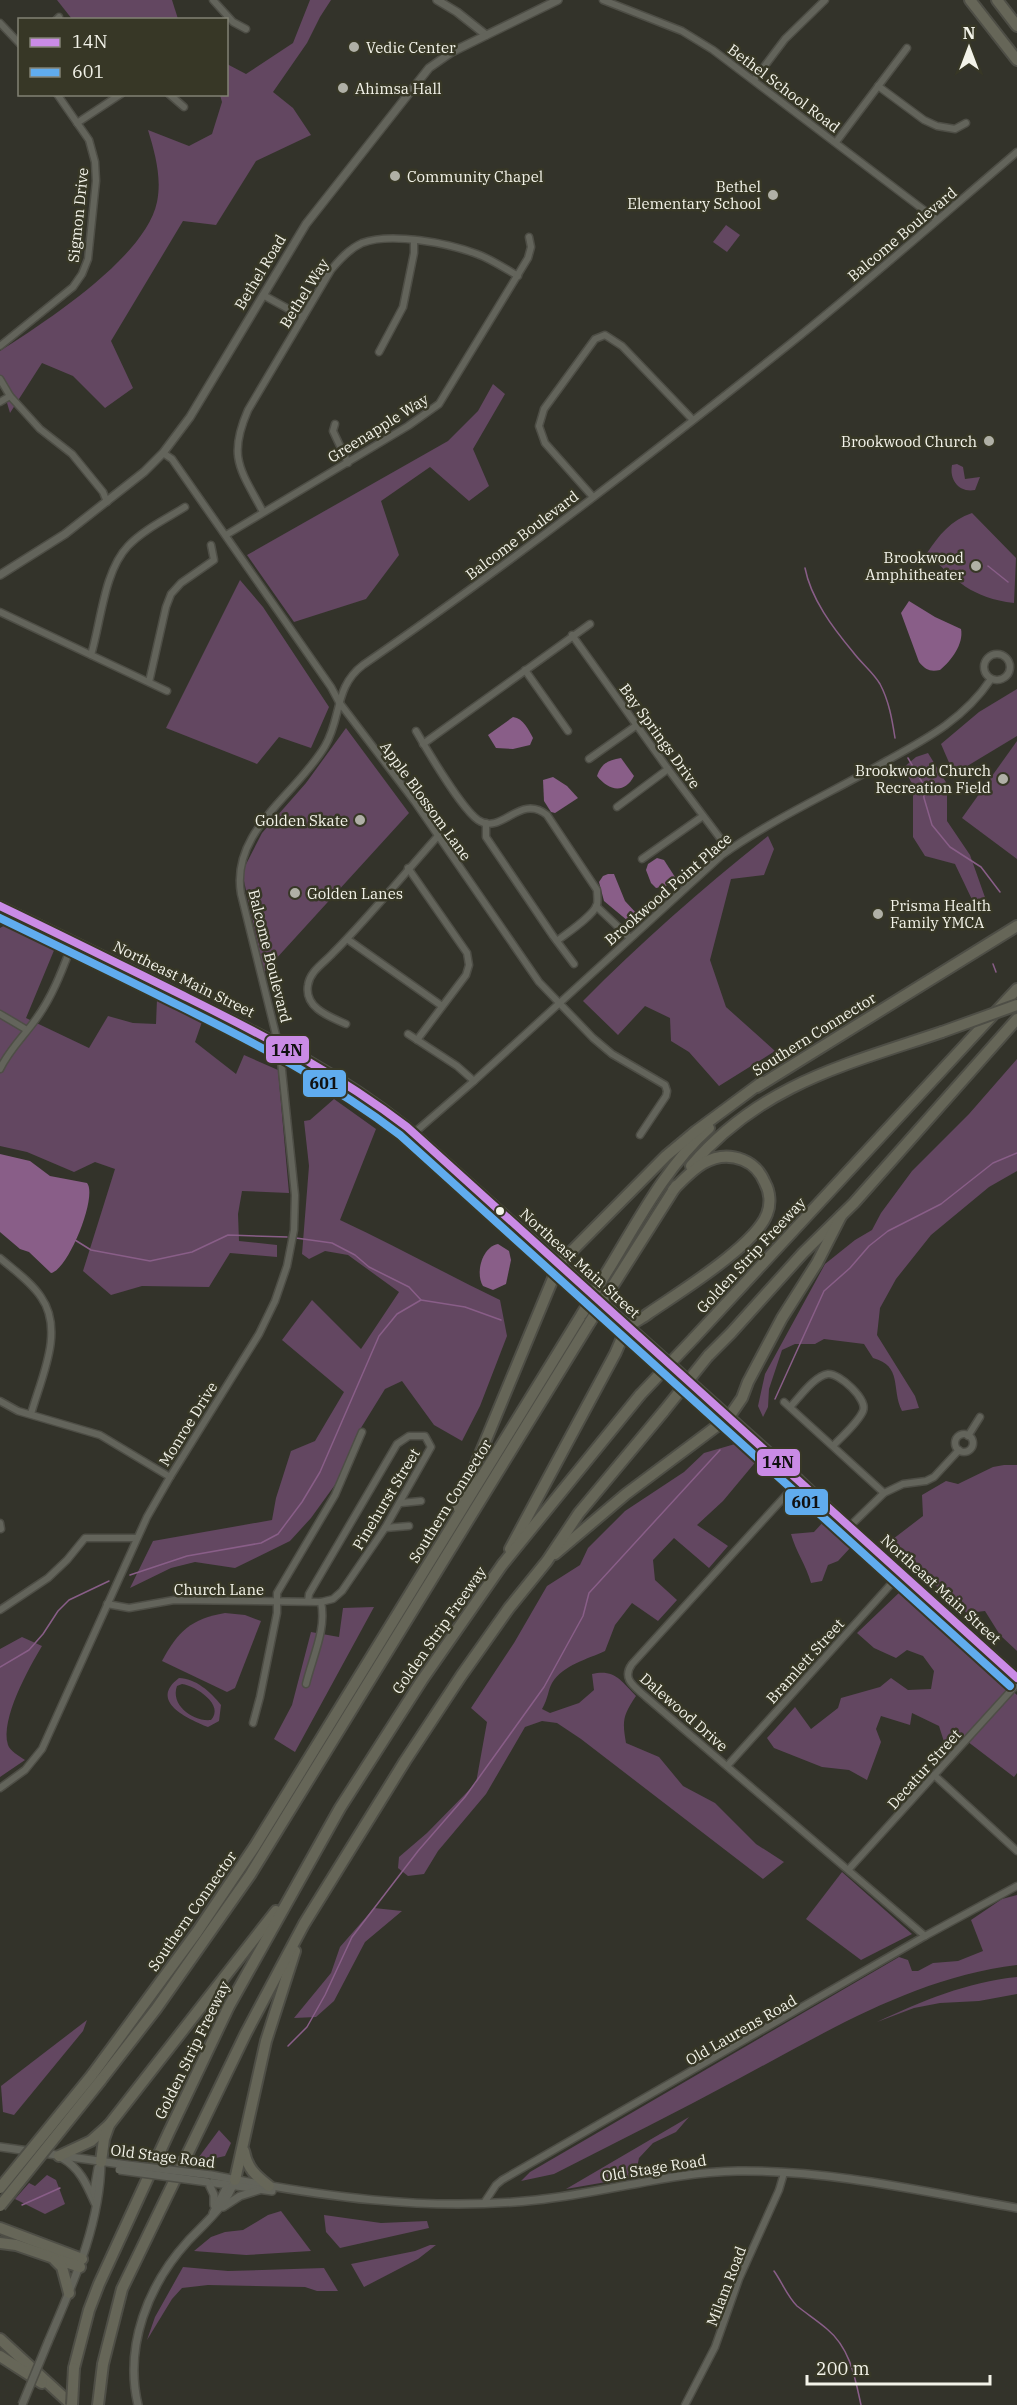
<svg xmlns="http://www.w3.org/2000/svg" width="1017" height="2405" font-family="'IBM Plex Serif',serif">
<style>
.green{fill:#634761;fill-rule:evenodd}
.water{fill:#895e88}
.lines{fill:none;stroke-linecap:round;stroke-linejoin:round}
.stream{stroke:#895e88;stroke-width:1.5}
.minor-casing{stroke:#4e4e46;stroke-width:9}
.tertiary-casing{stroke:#4e4e46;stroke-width:10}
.primary-casing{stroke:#4e4e46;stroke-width:12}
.motorway-casing{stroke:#4e4e46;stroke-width:14}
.minor{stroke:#63645b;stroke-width:6}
.tertiary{stroke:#63645b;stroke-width:7}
.primary{stroke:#65655a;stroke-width:9}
.motorway{stroke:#666658;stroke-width:10}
.tertiary-bridge-casing{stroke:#4e4e46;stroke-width:10;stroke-linecap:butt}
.motorway-bridge-casing{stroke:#4e4e46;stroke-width:14;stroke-linecap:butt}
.tertiary-bridge{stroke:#63645b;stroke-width:7}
.motorway-bridge{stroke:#666658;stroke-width:10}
.bus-1-casing{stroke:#373726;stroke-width:12}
.bus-2-casing{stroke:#373726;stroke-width:12}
.bus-1{stroke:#ca8be6;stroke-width:8}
.bus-2{stroke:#60acee;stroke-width:8}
.poi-dot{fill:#b0b0a6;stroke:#373726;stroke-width:2}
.bus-dot{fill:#f3f3e9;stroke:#373726;stroke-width:2}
.labels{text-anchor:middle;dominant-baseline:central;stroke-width:5;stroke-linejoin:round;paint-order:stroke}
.poi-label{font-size:15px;fill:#f3f3e9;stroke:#373726;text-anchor:start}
.street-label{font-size:15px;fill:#f3f3e9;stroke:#373726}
.line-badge{stroke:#373726;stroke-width:2}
.pale-badge-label{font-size:16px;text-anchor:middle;font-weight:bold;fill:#111}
</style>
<rect width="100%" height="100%" fill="#33332a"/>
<!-- green -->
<g class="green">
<path d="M57,0H172L178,19H72Z"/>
<path d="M310,0H331L320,17L307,43L273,92L293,108L311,135L256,161L216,225L183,221L111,341L133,388L105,408L73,376L42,363L10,413L0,379V351C45,322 146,257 157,202C162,178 155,153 148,130L189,146L212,134L222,102L220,95L226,94L227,64L246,74L293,43Z"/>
<path d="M726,225L740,235L727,252L713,242Z"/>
<path d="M493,384L505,394L473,449L489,486L469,501L430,467L381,501L399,555L366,599L294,622L247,555L448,441L478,411Z"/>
<path d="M957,464L963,467L965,479L980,477L975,490C960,493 949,481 952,465Z"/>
<path d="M972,513L1016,558L1014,603C972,598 956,581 927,553C939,535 951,520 972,513Z"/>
<path d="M240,580L263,607L329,707L311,748L279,737L257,764L166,728Z"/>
<path d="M1017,689V736L954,774L941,744L979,712Z"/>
<path d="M346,728L409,813L264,972L242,872L262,833L306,783Z"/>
<path d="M1017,741V859L962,818Z"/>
<path d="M928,753L947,784V821L970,855L987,903L977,910L955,864L925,856L913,837V785L903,768L916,757Z"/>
<path d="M768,836L774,849L764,875L731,879L710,960L726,1007L775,1051L719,1086L689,1052L671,1041L670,1018L645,1006L618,1035L583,1001C641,942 704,887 768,836Z"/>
<path d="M9,923L55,948L26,1018L89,1048L108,1016L133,1023L156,1024L157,999L203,1019L195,1042L236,1074L244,1055L278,1070L289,1193L242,1191L238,1214L239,1241L277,1245V1257L230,1253L209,1287L142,1286L111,1295L83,1271L115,1169L95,1162L74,1172L27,1152L0,1146V928Z"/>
<path d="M1017,1059V1171L989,1187L931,1235L896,1279L880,1308L877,1335L915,1396L919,1408L902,1411C891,1389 903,1366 873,1358L864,1344L824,1339L815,1344H795L782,1350L769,1389L768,1407L763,1417L758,1406L765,1374L825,1264L855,1240L872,1230L881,1213L912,1171L969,1114Z"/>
<path d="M334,1099L376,1129L340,1220C394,1245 446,1274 500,1300L507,1336L480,1406L462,1441L434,1425L402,1381L385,1389L356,1436L337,1482L311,1518L290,1541L235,1568L195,1562L171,1568L130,1588L153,1541L272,1520L276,1498L291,1451L315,1441L344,1392L282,1340L312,1300L361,1349L399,1292L348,1255L325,1251L309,1259L302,1254L309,1166L304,1121L310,1120Z"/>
<path d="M735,1444L747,1448L758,1459L723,1501L697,1525L728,1546L709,1568L674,1538L653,1560L655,1580L677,1600L658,1621L632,1603L615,1625L605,1651C588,1659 563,1665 552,1683C548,1690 548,1699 542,1709L550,1713L579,1703L594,1690L592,1674C615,1669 621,1681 636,1696C623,1715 622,1721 626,1743L659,1757L683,1786L715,1803L756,1844L784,1862L763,1879L581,1739L557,1723L542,1721L525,1727L486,1794L438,1851L424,1874L408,1876L398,1868L399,1857L427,1833L476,1783L487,1722L471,1708L514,1643L547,1586L580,1565L588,1548L625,1511L684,1472L704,1453Z"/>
<path d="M1004,1465H1017V1651L1000,1635L985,1611L967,1613L892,1547L893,1539L923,1516L922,1495L946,1481L958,1484L993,1467Z"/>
<path d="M825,1520L851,1547L838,1561L828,1565L822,1581L811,1583C806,1565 796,1552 791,1534L814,1532Z"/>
<path d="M903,1589L1017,1695V1773L1014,1777L959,1735L946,1748L939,1726L912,1713L910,1725L881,1716L876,1729L881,1742L867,1780L849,1770L822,1767L774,1748L767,1738L795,1707L811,1729L838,1708L841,1698L880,1687L891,1678L908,1690L931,1689L934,1671L923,1656L907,1650L896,1658L874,1648L857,1633Z"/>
<path d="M374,1607L295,1752L274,1739L292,1705L311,1632L339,1637L343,1608Z"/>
<path d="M225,1613L245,1615L261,1621L235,1688L227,1692L162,1661C178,1631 191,1619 225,1613Z"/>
<path d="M22,1637L42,1646C29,1668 0,1719 8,1745C10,1751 19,1756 25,1760L0,1777V1649Z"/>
<path d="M179,1678C195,1678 211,1692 221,1705L219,1721L208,1727C188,1719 148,1701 179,1678ZM182,1684C196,1686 225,1705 211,1720C193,1722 170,1705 177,1686Z"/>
<path d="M842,1872L912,1934L861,1960L806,1919Z"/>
<path d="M1017,1895V1965C916,1977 828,2031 740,2078C679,2111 616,2142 554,2174L521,2181L530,2172L899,1957L908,1960L912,1971H918L933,1963L958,1961L983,1951L971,1920L1002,1899Z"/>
<path d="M374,1908L402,1911L365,1942L334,2001L316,2017L294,2018L331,1973L340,1947Z"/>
<path d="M1017,1977V1994L979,2001L940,2003L914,2008L877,2022C922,2001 967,1982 1017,1977Z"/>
<path d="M87,2020L83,2031L14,2115L3,2112L1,2086Z"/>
<path d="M689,2117L676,2132L653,2143L639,2158L635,2177L566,2189Z"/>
<path d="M219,2130L231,2143L225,2156L216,2158L210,2167L196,2161Z"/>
<path d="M47,2175L56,2180L65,2204L45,2214L15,2199L29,2183L35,2186Z"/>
<path d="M281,2211L311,2251L246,2255L194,2251L211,2237L225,2232L243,2230L268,2215Z"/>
<path d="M324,2215L381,2223L427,2221L429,2228L340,2248L326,2232Z"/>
<path d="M430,2245H436L418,2259L364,2287L351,2264L415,2251Z"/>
<path d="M183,2267L228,2271L324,2268L338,2291H317L305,2287L208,2285L182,2288L172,2299L147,2340L155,2317Z"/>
</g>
<!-- water -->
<g class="water">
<path d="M909,601L935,617L961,629C964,644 951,661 940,670C930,672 926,670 919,662L901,613Z"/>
<path d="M513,717C524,719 528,729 533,738L530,745L513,749L496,748L488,735Z"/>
<path d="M621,758L634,776C624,795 608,790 597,776C601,764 608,760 621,758Z"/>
<path d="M553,777L567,786L578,798L555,813L551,812L544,801L543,780Z"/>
<path d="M657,858L664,860L675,877L666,886L656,888L651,883L646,870L648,864Z"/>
<path d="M608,874H614L625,901L637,914L628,921L604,901L599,882L603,876Z"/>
<path d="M0,1154L30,1161L50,1176L87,1183C98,1196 68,1270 51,1273L29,1252L20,1249L0,1232Z"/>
<path d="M498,1244L509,1251L511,1260L506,1284L493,1290L483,1286C475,1273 482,1247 498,1244Z"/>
</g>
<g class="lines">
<!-- stream -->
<g class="stream">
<path d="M988,566L1008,582"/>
<path d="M805,568C811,599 833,628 853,652C861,663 873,672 880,684C889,701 892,719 895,738"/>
<path d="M908,758L922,782L924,798L932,825L950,847L981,867L1000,892"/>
<path d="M993,964L996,972"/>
<path d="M296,1238L332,1243L355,1255L369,1267L409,1287L421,1300L465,1307L501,1320"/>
<path d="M75,1240L91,1250L150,1261L192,1252L228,1235L287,1237"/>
<path d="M775,1399L824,1291L850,1268L869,1246L888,1231L941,1204L993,1163L1017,1153"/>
<path d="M130,1575L187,1556L261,1543L278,1534L302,1502L320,1472L379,1336L397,1314L421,1300"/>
<path d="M0,1667L29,1650L43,1634L58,1611L69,1600L109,1581"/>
<path d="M288,2046L307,2027L325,1995L352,1937L418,1851L465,1797L544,1687L583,1616L589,1593L720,1450"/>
<path d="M22,2205L60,2188"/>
<path d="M774,2271C782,2282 787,2296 797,2306C807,2314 818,2321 827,2329C850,2348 855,2377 861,2405"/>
</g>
<!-- minor casing -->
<g class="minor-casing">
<g id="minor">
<path d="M213,0L233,22L246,29"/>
<path d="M603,0L682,31L713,50L937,220"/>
<path d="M56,20L59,17"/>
<path d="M0,23L20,44"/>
<path d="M754,80L785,39L825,0"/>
<path d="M878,86L924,120L937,126L955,129L966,123"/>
<path d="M169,94L184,107"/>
<path d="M77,123L121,94"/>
<path d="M836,142L907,48"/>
<path d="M263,295L303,317"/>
<path d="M0,346L73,287L82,274L88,259L96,181L95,162L89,140L57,94"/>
<path d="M379,352L403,307L414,253V240"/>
<path d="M0,379L10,396L40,429L72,454L103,492L107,502"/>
<path d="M0,402L10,396"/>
<path d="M335,424L333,431L348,463"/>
<path d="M163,453L172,459L331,687L339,702L415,802L539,982L593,1038L612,1054L665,1085L667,1091L666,1096L640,1135"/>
<path d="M593,497L545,443L539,426L544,409L595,339L605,335L622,346L693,420"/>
<path d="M263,512C241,470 227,458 248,410L331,270C340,259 349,249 362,243C391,232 448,243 477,254C491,259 504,268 518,276"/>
<path d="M226,535L408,426L439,404L528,258L531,247L529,237"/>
<path d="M0,612L167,691"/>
<path d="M572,635L668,769L729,850"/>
<circle cx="997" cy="667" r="13"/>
<path d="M91,655C101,622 104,571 128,546C143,530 166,519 185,507"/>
<path d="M525,670L568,731"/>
<path d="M149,682L166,607L171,594L181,583L214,560L211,545"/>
<path d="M416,731C427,750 462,809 478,820C502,836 519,793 547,815L597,890C597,895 598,900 597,905C592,917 567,933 557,941"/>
<path d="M423,744L590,624"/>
<path d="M589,759L637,725"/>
<path d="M617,807L668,769"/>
<path d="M486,823V837L553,936L574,964"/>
<path d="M642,859L703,816"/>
<path d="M408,868L467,953L469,965L466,975L417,1040"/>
<path d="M596,906L630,938"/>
<path d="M347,939L442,1006"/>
<path d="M0,1014L27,1030"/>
<path d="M346,1024C330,1017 304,1008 308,985C310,971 324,963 333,953C370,916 403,875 438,836"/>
<path d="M408,1034L457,1066L474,1081"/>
<path d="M0,1069C9,1050 24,1036 36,1019C53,996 63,968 73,942"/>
<path d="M414,1133L474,1081L722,855C774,818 833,792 888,760C928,738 965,718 991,679"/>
<path d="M0,1258C14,1270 31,1282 41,1297C65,1331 41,1378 31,1414"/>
<path d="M0,1401L18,1411L100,1435L170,1477"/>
<path d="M784,1402L884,1493"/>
<path d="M790,1407C800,1397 814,1376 828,1374C839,1373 868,1399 863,1411C858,1423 842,1436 833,1446"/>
<circle cx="964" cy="1443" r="9"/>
<path d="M968,1436L980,1417"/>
<path d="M799,1479L788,1493L632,1664C621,1679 635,1687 646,1697L925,1936"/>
<path d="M401,1503L421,1501"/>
<path d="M0,1523L1,1529"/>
<path d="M849,1527L884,1493L903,1484L926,1481L934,1477L959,1450"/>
<path d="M385,1528L409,1526"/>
<path d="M107,1604L129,1608L174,1600L321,1602L333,1599L342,1591L385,1528L431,1447L425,1436H409L397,1444L309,1594L308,1602"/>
<path d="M0,1610L48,1578L67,1560L85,1538H137"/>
<path d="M306,1684C312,1658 327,1629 321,1602"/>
<path d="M253,1723L260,1697L277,1613V1593L335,1495L362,1432"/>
<path d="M727,1766L901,1573"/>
<path d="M934,1775L1017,1851"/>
<path d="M0,1788L25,1770L42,1749L147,1517L170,1477L259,1334L275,1301L287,1266L294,1230L295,1195L280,1051L241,894C230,831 297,794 325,746C342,717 334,687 363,665C510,564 652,454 791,343C868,281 942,216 1017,152"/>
<path d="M849,1869L1017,1684"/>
<path d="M484,2203L496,2185L502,2180L925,1936L1017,1886"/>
<path d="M685,2405L715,2347L739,2279L779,2190L784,2173"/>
</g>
</g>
<!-- tertiary casing -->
<g class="tertiary-casing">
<g id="tertiary">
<path d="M437,0L457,12L486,35"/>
<path d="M0,575L65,534L144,472L163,453L190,417L306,224L429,68L452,52L558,0"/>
<path d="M0,2147L120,2164"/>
<path d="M62,2158C80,2168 87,2185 95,2203"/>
<path d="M211,2175C318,2196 427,2212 536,2200C604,2193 670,2172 738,2171C832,2170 925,2192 1017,2208"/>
<path d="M207,2182L272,2191"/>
<path d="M208,2182L214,2195V2205"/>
<path d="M96,2198L94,2191L98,2168"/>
<path d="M223,2207L240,2196L259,2190"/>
<path d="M213,2213L225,2190L232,2186"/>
<path d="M48,2342C73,2283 100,2226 101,2162"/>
<path d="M138,2405C124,2346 148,2285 188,2241C206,2222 226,2206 235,2180"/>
</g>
</g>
<!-- primary casing -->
<g class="primary-casing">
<path id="primary" d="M0,906C63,936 126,967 188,998C267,1037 339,1072 407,1127L799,1479L849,1527L1017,1678"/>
</g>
<!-- motorway casing -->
<g class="motorway-casing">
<g id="motorway">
<path d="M970,0L1017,60"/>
<path d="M997,0L1017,26"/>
<path d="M757,1087L1017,926"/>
<path d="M691,1166C761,1084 845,1065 942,1032"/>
<path d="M602,1280C634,1229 663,1169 709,1128"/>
<path d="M612,1287L676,1186"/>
<path d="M694,1338L1017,989"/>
<path d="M708,1356L731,1333L803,1253L854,1203L1017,1019"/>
<path d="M458,1507L559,1264L666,1156L696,1131L762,1082"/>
<path d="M510,1549L615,1354C619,1346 623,1332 630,1326C635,1321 643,1318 649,1313C678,1293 755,1246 767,1214C771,1204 770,1192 765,1183C761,1173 753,1164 743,1160C713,1148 692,1170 673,1190"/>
<path d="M555,1554L626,1494L729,1417L742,1398L748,1382L782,1318L817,1263L841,1216"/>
<path d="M92,2075L197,1932L255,1846L582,1314"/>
<path d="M101,2080L156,2009L250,1875L590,1322"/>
<path d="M244,2151C247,2168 256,2176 269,2186"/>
<path d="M59,2156L91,2141L109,2125L276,1911"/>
<path d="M101,2162L104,2139L109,2125"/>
<path d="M235,2180L266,2041L295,1951"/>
<path d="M0,2228L82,2259"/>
<path d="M0,2243L16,2245L80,2267"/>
<path d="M55,2260L62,2267L69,2293"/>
<path d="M0,2339L72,2405"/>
<path d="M0,2356L42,2383"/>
<path d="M74,2368L89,2310L99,2284L169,2132L229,2006L340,1808L422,1680L502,1565L640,1395"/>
<path d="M98,2405L103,2364L122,2289L246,2033L304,1924L405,1761L461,1676L509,1608L547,1561L579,1513L664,1411"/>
</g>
</g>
<!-- minor -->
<use href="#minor" class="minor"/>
<!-- tertiary -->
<use href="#tertiary" class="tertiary"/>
<!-- primary -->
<use href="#primary" class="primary"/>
<!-- motorway -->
<use href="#motorway" class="motorway"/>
<!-- tertiary-bridge casing -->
<g class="tertiary-bridge-casing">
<g id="tertiary-bridge">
<path d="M120,2164L211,2175"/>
<path d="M119,2170L207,2182"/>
<path d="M22,2405L48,2342"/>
</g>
</g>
<!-- motorway-bridge casing -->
<g class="motorway-bridge-casing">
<g id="motorway-bridge">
<path d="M942,1032L1017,1005"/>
<path d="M582,1314L602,1280"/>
<path d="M590,1322L612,1287"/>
<path d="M640,1395L694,1338"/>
<path d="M664,1411L708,1356"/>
<path d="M0,2188L92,2075"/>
<path d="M0,2206L101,2080"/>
<path d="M72,2405L74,2368"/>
</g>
</g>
<!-- tertiary-bridge -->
<use href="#tertiary-bridge" class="tertiary-bridge"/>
<!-- motorway-bridge -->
<use href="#motorway-bridge" class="motorway-bridge"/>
<!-- bus-1 casing -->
<g class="bus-1-casing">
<path id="bus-1" d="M0,906C63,936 125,967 188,998C265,1036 339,1075 407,1127L1017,1678"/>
</g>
<!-- bus-2 casing -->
<g class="bus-2-casing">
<path id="bus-2" d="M0,918C60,947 120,976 180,1006C257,1044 332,1083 400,1135L1010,1686"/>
</g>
<!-- bus-1 -->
<use href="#bus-1" class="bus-1"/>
<!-- bus-2 -->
<use href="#bus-2" class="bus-2"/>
</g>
<!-- markers -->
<g class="poi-dot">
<circle cx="354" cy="47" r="6"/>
<circle cx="343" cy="88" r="6"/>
<circle cx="395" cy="176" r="6"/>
<circle cx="773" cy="195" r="6"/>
<circle cx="989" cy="441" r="6"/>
<circle cx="976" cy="566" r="6"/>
<circle cx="1003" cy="779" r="6"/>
<circle cx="360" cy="820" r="6"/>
<circle cx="295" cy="893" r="6"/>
<circle cx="878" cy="914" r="6"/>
</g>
<circle class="bus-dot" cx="500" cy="1211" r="5"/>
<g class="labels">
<!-- poi labels -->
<g class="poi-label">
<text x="366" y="47">Vedic Center</text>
<text x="355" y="88">Ahimsa Hall</text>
<text x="407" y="176">Community Chapel</text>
<text x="761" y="186" text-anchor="end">Bethel<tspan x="761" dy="17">Elementary School</tspan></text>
<text x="977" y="441" text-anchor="end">Brookwood Church</text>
<text x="964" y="557" text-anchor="end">Brookwood<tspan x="964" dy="17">Amphitheater</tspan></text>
<text x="991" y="770" text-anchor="end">Brookwood Church<tspan x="991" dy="17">Recreation Field</tspan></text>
<text x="348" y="820" text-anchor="end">Golden Skate</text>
<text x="307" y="893">Golden Lanes</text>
<text x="890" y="905">Prisma Health<tspan x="890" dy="17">Family YMCA</tspan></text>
</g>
<!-- street labels -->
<g class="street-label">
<text transform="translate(784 88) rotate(37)">Bethel School Road</text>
<text transform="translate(78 215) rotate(-84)">Sigmon Drive</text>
<text transform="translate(902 234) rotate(-40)">Balcome Boulevard</text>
<text transform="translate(260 272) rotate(-59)">Bethel Road</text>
<text transform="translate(304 293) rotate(-58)">Bethel Way</text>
<text transform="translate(378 428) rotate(-32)">Greenapple Way</text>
<text transform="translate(522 535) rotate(-37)">Balcome Boulevard</text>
<text transform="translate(660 736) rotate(54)">Bay Springs Drive</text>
<text transform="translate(426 801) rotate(54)">Apple Blossom Lane</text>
<text transform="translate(668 889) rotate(-41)">Brookwood Point Place</text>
<text transform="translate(270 956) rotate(76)">Balcome Boulevard</text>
<text transform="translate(184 979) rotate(26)">Northeast Main Street</text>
<text transform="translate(814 1034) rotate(-32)">Southern Connector</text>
<text transform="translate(751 1255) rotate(-47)">Golden Strip Freeway</text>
<text transform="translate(580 1263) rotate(42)">Northeast Main Street</text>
<text transform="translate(188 1424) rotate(-58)">Monroe Drive</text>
<text transform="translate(386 1499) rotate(-59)">Pinehurst Street</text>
<text transform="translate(450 1501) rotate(-58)">Southern Connector</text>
<text x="219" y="1589">Church Lane</text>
<text transform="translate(941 1589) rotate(42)">Northeast Main Street</text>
<text transform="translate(439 1630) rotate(-55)">Golden Strip Freeway</text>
<text transform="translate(805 1661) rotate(-48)">Bramlett Street</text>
<text transform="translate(684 1712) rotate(41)">Dalewood Drive</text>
<text transform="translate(924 1769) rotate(-48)">Decatur Street</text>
<text transform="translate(192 1911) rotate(-55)">Southern Connector</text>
<text transform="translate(741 2030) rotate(-30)">Old Laurens Road</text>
<text transform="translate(192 2050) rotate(-64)">Golden Strip Freeway</text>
<text transform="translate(163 2156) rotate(7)">Old Stage Road</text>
<text transform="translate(654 2168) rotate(-9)">Old Stage Road</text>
<text transform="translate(726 2286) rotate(-69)">Milam Road</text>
</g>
</g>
<g class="line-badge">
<rect x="265" y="1035" width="45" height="29" rx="6" fill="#ca8be6"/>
<rect x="302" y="1069" width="45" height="29" rx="6" fill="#60acee"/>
<rect x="756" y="1448" width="45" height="29" rx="6" fill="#ca8be6"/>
<rect x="784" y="1488" width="45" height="28" rx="6" fill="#60acee"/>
</g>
<g class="pale-badge-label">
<text x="287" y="1056">14N</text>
<text x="324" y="1089">601</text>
<text x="778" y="1468">14N</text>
<text x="806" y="1508">601</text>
</g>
<!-- legend -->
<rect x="18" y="18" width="210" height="78" fill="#373726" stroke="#828274" stroke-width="1.5"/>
<rect x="30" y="38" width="30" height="9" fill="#ca8be6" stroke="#828274" stroke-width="1.5"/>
<text x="72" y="48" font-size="18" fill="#f3f3e9">14N</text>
<rect x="30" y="68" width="30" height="9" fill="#60acee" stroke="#828274" stroke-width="1.5"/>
<text x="72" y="78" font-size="18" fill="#f3f3e9">601</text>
<!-- north arrow -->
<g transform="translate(969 48)" stroke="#373726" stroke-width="4.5" paint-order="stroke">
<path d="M0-4.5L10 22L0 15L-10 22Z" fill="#f3f3e9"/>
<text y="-9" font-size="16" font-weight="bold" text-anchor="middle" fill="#f3f3e9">N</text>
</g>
<!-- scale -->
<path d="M807 2375v9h183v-9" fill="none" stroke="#f3f3e9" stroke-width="3"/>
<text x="816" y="2375" font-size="18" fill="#f3f3e9" stroke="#373726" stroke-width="4.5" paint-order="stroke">200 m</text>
</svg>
